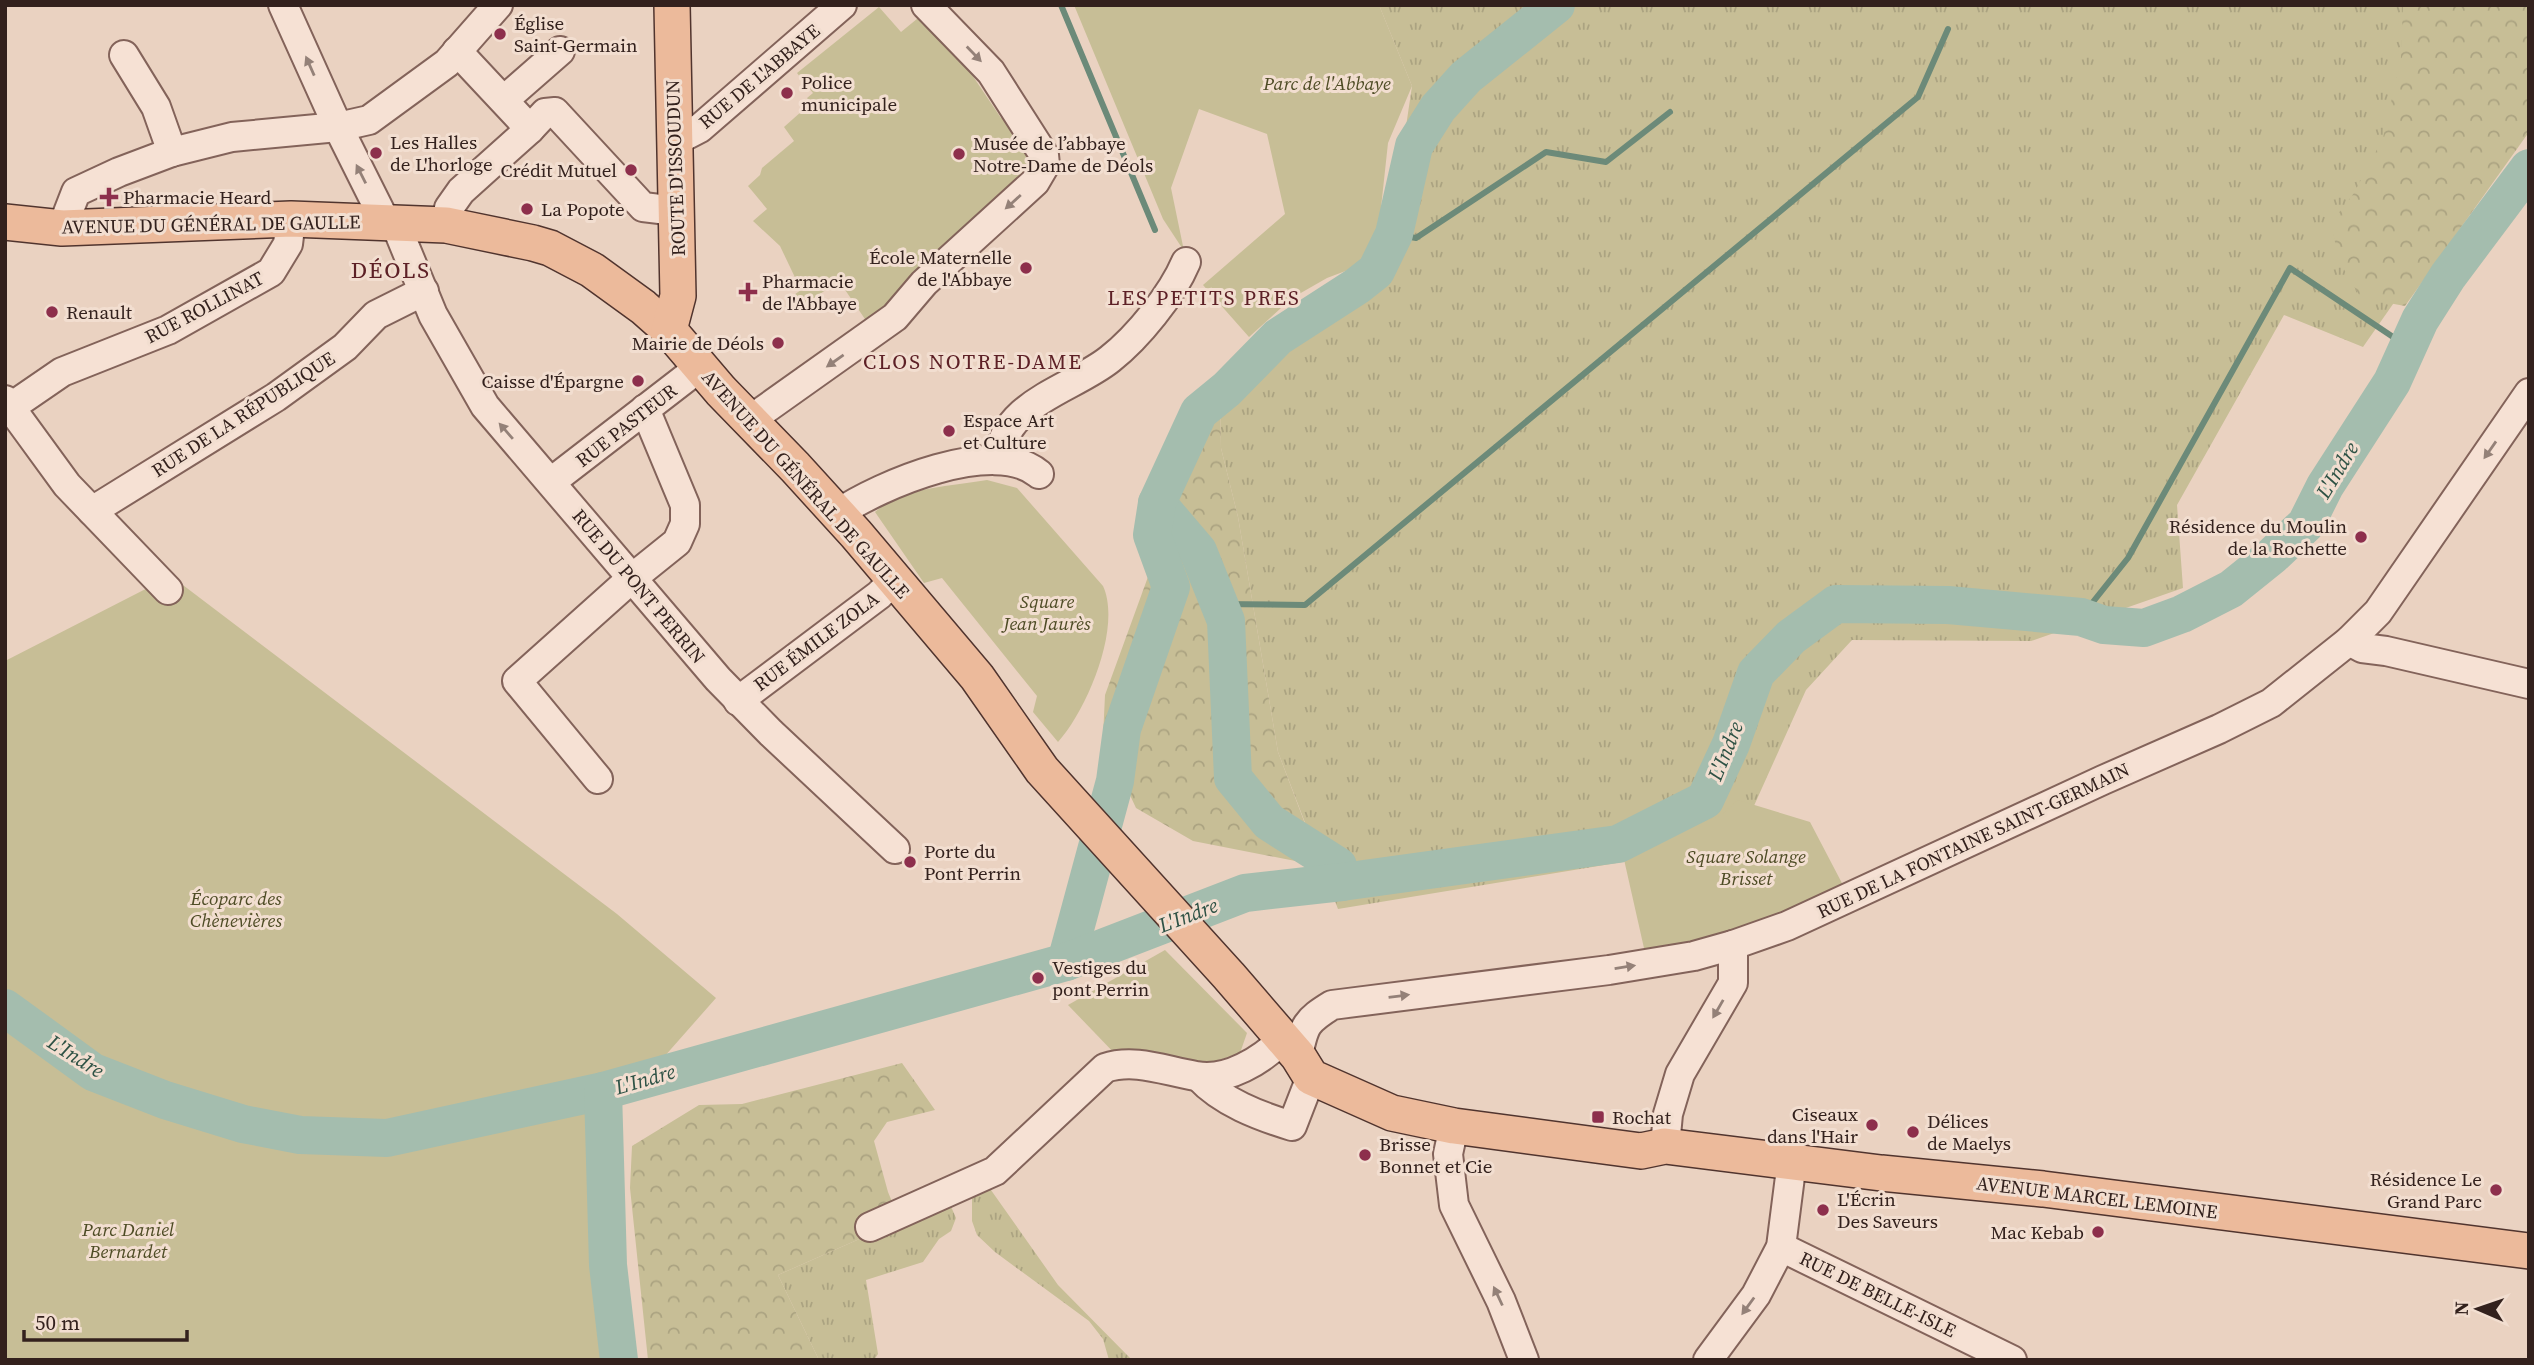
<svg xmlns="http://www.w3.org/2000/svg" width="2534" height="1365" font-family="'Source Serif 4',serif">
<style>
.grass{fill:url(#grass-tufts)}
.forest{fill:url(#forest-crowns)}
.park{fill:#c7be96}
.lines{fill:none;stroke-linecap:round;stroke-linejoin:round}
.stream{stroke:#6c8a79;stroke-width:6}
.river{stroke:#a4bdae;stroke-width:38}
.minor-casing{stroke:#83635a;stroke-width:32}
.major-casing{stroke:#50342e;stroke-width:38}
.minor{stroke:#f6e1d4;stroke-width:28}
.major{stroke:#ecba9b;stroke-width:35}
.oneway{fill:#948178}
.poi-dot{fill:#8d2f4c;stroke:#f2ded0;stroke-width:2.5}
.labels{text-anchor:middle;dominant-baseline:central;stroke-width:6;stroke-linejoin:round;paint-order:stroke}
.poi-label{font-size:19px;fill:#33211d;stroke:#f2ded0;text-anchor:start}
.street-label{font-size:19px;fill:#33211d;stroke:#f2ded0}
.park-label{font-size:19px;font-style:italic;fill:#4e4c25;stroke:#f2ded0}
.neighbourhood-label{font-size:21px;letter-spacing:2px;fill:#5d2026;stroke:#f2ded0}
.water-label{font-size:21px;font-style:italic;fill:#2e5245;stroke:#f2ded0}
.quarter-label{font-size:23px;letter-spacing:2px;fill:#5d2026;stroke:#f2ded0}
</style>
<defs>
<pattern id="grass-tufts" width="24" height="20" patternUnits="userSpaceOnUse" patternTransform="scale(1.75)"><rect width="24" height="20" fill="#c7be96"/><path d="M3 7l-1-3M5 7V3M7 7l1-3M15 17l-1-3M17 17v-4M19 17l1-3" fill="none" stroke="#aba381"/></pattern>
<pattern id="forest-crowns" width="20" height="18" patternUnits="userSpaceOnUse" patternTransform="scale(1.75)"><rect width="20" height="18" fill="#c7be96"/><path d="M2 6a3 3 0 1 1 6 0M12 15a3 3 0 1 1 6 0" fill="none" stroke="#aba381"/></pattern>
</defs>
<rect width="100%" height="100%" fill="#ead2c1"/>
<!-- grass -->
<g class="grass">
<path d="M1379,5H2529L2509,138L2363,347L2284,315L2177,505L2183,588L2031,641L1852,640L1806,690L1753,808L1653,857L1338,909L1278,752L1238,517L1221,448L1220,379L1384,275L1412,86Z"/>
<path d="M986,1183L1058,1285L1132,1360H1109L1103,1339L1089,1321L995,1252L977,1235L972,1221V1188Z"/>
<path d="M949,1202L956,1218L951,1231L939,1239L923,1262L866,1280L878,1354L874,1360H819L778,1275L900,1221Z"/>
</g>
<!-- forest -->
<g class="forest">
<path d="M2403,5H2529V132L2405,306L2361,298L2339,261L2331,223L2354,193L2383,138L2401,57Z"/>
<path d="M1220,379L1221,448L1238,517L1278,752L1321,866L1193,841L1136,808L1103,737L1105,695Z"/>
<path d="M902,1063L935,1110L887,1122L874,1141L888,1192L900,1221L778,1275L819,1360H648L630,1188L632,1146L699,1105L742,1104Z"/>
</g>
<!-- park -->
<g class="park">
<path d="M1074,5H1379L1412,86L1388,143L1379,226L1364,264L1327,278L1292,298L1249,337L1203,285L1285,214L1267,134L1199,109L1171,188L1184,251L1163,219Z"/>
<path d="M879,7L901,32L923,14L960,57L1001,118L1009,114L1024,139L1033,170L934,266L867,322L839,281L795,311L788,299L801,290L780,246L753,221L767,209L748,186L760,175L762,168L794,141L784,127L811,103L807,98L813,93L797,73Z"/>
<path d="M987,480L1017,488L1103,586C1122,627 1087,710 1058,742L1033,712L1037,696L942,578L924,583L875,512C903,487 952,486 987,480Z"/>
<path d="M171,576L617,914L716,998L589,1142C615,1190 604,1304 602,1360H5V661Z"/>
<path d="M1738,800L1810,822L1844,887L1791,912L1646,957L1623,855L1721,815Z"/>
<path d="M1165,950L1247,1033L1240,1053L1201,1066L1119,1058L1068,1005Z"/>
</g>
<g class="lines">
<!-- stream -->
<g class="stream">
<path d="M1061,5L1155,230"/>
<path d="M1394,234L1416,238L1546,152L1606,162L1670,112"/>
<path d="M1219,604L1305,605L1918,97L1948,29"/>
<path d="M2081,617L2128,558L2290,268L2408,347"/>
</g>
<!-- river -->
<g class="river">
<path d="M1157,503L1198,551L1226,621L1233,778L1269,822L1338,866L1342,882"/>
<path d="M1066,962L1115,781L1122,729L1171,587L1152,535L1157,503L1199,412L1227,389L1278,337L1357,286L1376,271L1394,234L1414,146L1438,108L1466,77L1556,5"/>
<path d="M5,1008L93,1072L165,1100L243,1124L300,1135L387,1138L603,1091L1066,962L1245,893L1342,882L1618,844L1705,800L1731,744L1756,673L1791,637L1836,604L1948,605L2081,617L2104,625L2144,628L2182,614L2231,589L2272,556L2306,524L2325,486L2392,382L2420,320L2448,276L2529,168"/>
<path d="M603,1091L608,1265L619,1360"/>
</g>
<!-- minor casing -->
<g class="minor-casing">
<g id="minor">
<path d="M283,5L338,127L385,221"/>
<path d="M457,51L530,129L545,113L555,112L643,207L676,211"/>
<path d="M124,55L156,107L172,152"/>
<path d="M504,100L560,51"/>
<path d="M673,142L700,128L842,5"/>
<path d="M401,223L400,235L433,315L485,406L718,679L771,733L895,849"/>
<path d="M446,225L449,208L461,191L530,129"/>
<path d="M62,228L76,192L119,172L172,152L232,137L338,127L369,120L447,63L498,5"/>
<path d="M5,400L67,485L168,590"/>
<path d="M11,407L62,372L168,330L271,272L288,244L291,219"/>
<path d="M750,420L895,317L924,283L1035,182L1045,165L1044,155L991,72L926,5"/>
<path d="M999,460C1001,403 1073,389 1110,359C1138,337 1172,295 1186,262"/>
<path d="M551,482L700,367"/>
<path d="M92,511L276,397L345,347L376,315L424,291"/>
<path d="M837,514C880,485 994,436 1039,474"/>
<path d="M2349,641L2362,648L2386,651L2529,684"/>
<path d="M738,701L879,595L894,580"/>
<path d="M598,779L517,681L631,579L677,542L685,524V505L645,409"/>
<path d="M1298,1056C1304,1025 1306,1021 1332,1005L1609,970L1694,956L1733,945L1787,926L2103,780L2219,729L2271,703L2349,641L2378,612L2529,393"/>
<path d="M1199,1077C1222,1102 1259,1116 1292,1126L1311,1077"/>
<path d="M1454,1126L1448,1154L1454,1205L1501,1301L1524,1360"/>
<path d="M1665,1146L1668,1114L1680,1074L1733,983V945"/>
<path d="M870,1227L995,1171L1105,1068C1135,1058 1165,1071 1196,1076C1227,1082 1262,1060 1283,1039"/>
<path d="M1781,1247L2012,1360"/>
<path d="M1708,1360L1756,1295L1781,1247L1792,1161"/>
</g>
</g>
<!-- major casing -->
<g class="major-casing">
<g id="major">
<path d="M5,222L62,228L291,219L446,225L533,243L550,248L592,270L643,307L669,330L721,391L795,467L856,534L977,677L1042,770L1229,976L1298,1056L1311,1077L1392,1113L1454,1126L1641,1151L1665,1146L1881,1173L2043,1189L2529,1251"/>
<path d="M669,330L678,296L672,5"/>
</g>
</g>
<!-- minor -->
<use href="#minor" class="minor"/>
<!-- major -->
<use href="#major" class="major"/>
</g>
<!-- one-way arrows -->
<defs><path id="oneway-solid" d="M-6-.8H1V-3.2L6.5 0L1 3.2V.8H-6Z" transform="scale(1.75)"/></defs>
<g class="oneway">
<use href="#oneway-solid" transform="translate(974 54) rotate(46)"/>
<use href="#oneway-solid" transform="translate(310 66) rotate(-114)"/>
<use href="#oneway-solid" transform="translate(361 174) rotate(-117)"/>
<use href="#oneway-solid" transform="translate(1013 202) rotate(138)"/>
<use href="#oneway-solid" transform="translate(835 361) rotate(145)"/>
<use href="#oneway-solid" transform="translate(506 431) rotate(-131)"/>
<use href="#oneway-solid" transform="translate(2490 450) rotate(125)"/>
<use href="#oneway-solid" transform="translate(1625 967) rotate(-9)"/>
<use href="#oneway-solid" transform="translate(1399 996) rotate(-7)"/>
<use href="#oneway-solid" transform="translate(1718 1009) rotate(120)"/>
<use href="#oneway-solid" transform="translate(1498 1296) rotate(-115)"/>
<use href="#oneway-solid" transform="translate(1748 1306) rotate(126)"/>
</g>
<!-- markers -->
<g class="poi-dot">
<circle cx="500" cy="34" r="7"/>
<circle cx="787" cy="93" r="7"/>
<circle cx="376" cy="153" r="7"/>
<circle cx="959" cy="154" r="7"/>
<circle cx="631" cy="170" r="7"/>
<path d="M105.5 186.5h7v7h7v7h-7v7h-7v-7h-7v-7h7z"/>
<circle cx="527" cy="209" r="7"/>
<circle cx="1026" cy="268" r="7"/>
<path d="M744.5 281.5h7v7h7v7h-7v7h-7v-7h-7v-7h7z"/>
<circle cx="52" cy="312" r="7"/>
<circle cx="778" cy="343" r="7"/>
<circle cx="638" cy="381" r="7"/>
<circle cx="949" cy="431" r="7"/>
<circle cx="2361" cy="537" r="7"/>
<circle cx="910" cy="862" r="7"/>
<circle cx="1038" cy="978" r="7"/>
<rect x="1591" y="1110" width="14" height="14" rx="3.5"/>
<circle cx="1872" cy="1125" r="7"/>
<circle cx="1913" cy="1132" r="7"/>
<circle cx="1365" cy="1155" r="7"/>
<circle cx="2496" cy="1190" r="7"/>
<circle cx="1823" cy="1210" r="7"/>
<circle cx="2098" cy="1232" r="7"/>
</g>
<g class="labels">
<!-- poi labels -->
<g class="poi-label">
<text x="514" y="23">Église<tspan x="514" dy="22">Saint-Germain</tspan></text>
<text x="801" y="82">Police<tspan x="801" dy="22">municipale</tspan></text>
<text x="390" y="142">Les Halles<tspan x="390" dy="22">de L'horloge</tspan></text>
<text x="973" y="143">Musée de l’abbaye<tspan x="973" dy="22">Notre-Dame de Déols</tspan></text>
<text x="617" y="170" text-anchor="end">Crédit Mutuel</text>
<text x="123" y="197">Pharmacie Heard</text>
<text x="541" y="209">La Popote</text>
<text x="1012" y="257" text-anchor="end">École Maternelle<tspan x="1012" dy="22">de l'Abbaye</tspan></text>
<text x="762" y="281">Pharmacie<tspan x="762" dy="22">de l'Abbaye</tspan></text>
<text x="66" y="312">Renault</text>
<text x="764" y="343" text-anchor="end">Mairie de Déols</text>
<text x="624" y="381" text-anchor="end">Caisse d'Épargne</text>
<text x="963" y="420">Espace Art<tspan x="963" dy="22">et Culture</tspan></text>
<text x="2347" y="526" text-anchor="end">Résidence du Moulin<tspan x="2347" dy="22">de la Rochette</tspan></text>
<text x="924" y="851">Porte du<tspan x="924" dy="22">Pont Perrin</tspan></text>
<text x="1052" y="967">Vestiges du<tspan x="1052" dy="22">pont Perrin</tspan></text>
<text x="1858" y="1114" text-anchor="end">Ciseaux<tspan x="1858" dy="22">dans l'Hair</tspan></text>
<text x="1612" y="1117">Rochat</text>
<text x="1927" y="1121">Délices<tspan x="1927" dy="22">de Maelys</tspan></text>
<text x="1379" y="1144">Brisse<tspan x="1379" dy="22">Bonnet et Cie</tspan></text>
<text x="2482" y="1179" text-anchor="end">Résidence Le<tspan x="2482" dy="22">Grand Parc</tspan></text>
<text x="1837" y="1199">L'Écrin<tspan x="1837" dy="22">Des Saveurs</tspan></text>
<text x="2084" y="1232" text-anchor="end">Mac Kebab</text>
</g>
<!-- street labels -->
<g class="street-label">
<text transform="translate(759 76) rotate(-40)">RUE DE L'ABBAYE</text>
<text transform="translate(675 168) rotate(-92)">ROUTE D'ISSOUDUN</text>
<text transform="translate(211 224) rotate(-1)">AVENUE DU GÉNÉRAL DE GAULLE</text>
<text transform="translate(204 307) rotate(-28)">RUE ROLLINAT</text>
<text transform="translate(243 414) rotate(-33)">RUE DE LA RÉPUBLIQUE</text>
<text transform="translate(626 425) rotate(-38)">RUE PASTEUR</text>
<text transform="translate(806 484) rotate(48)">AVENUE DU GÉNÉRAL DE GAULLE</text>
<text transform="translate(639 586) rotate(50)">RUE DU PONT PERRIN</text>
<text transform="translate(816 641) rotate(-37)">RUE ÉMILE ZOLA</text>
<text transform="translate(1973 840) rotate(-25)">RUE DE LA FONTAINE SAINT-GERMAIN</text>
<text transform="translate(2097 1197) rotate(7)">AVENUE MARCEL LEMOINE</text>
<text transform="translate(1878 1294) rotate(26)">RUE DE BELLE-ISLE</text>
</g>
<!-- park labels -->
<g class="park-label">
<text x="1327" y="83">Parc de l'Abbaye</text>
<text x="1047" y="601">Square<tspan x="1047" dy="22">Jean Jaurès</tspan></text>
<text x="1746" y="856">Square Solange<tspan x="1746" dy="22">Brisset</tspan></text>
<text x="236" y="898">Écoparc des<tspan x="236" dy="22">Chènevières</tspan></text>
<text x="128" y="1229">Parc Daniel<tspan x="128" dy="22">Bernardet</tspan></text>
</g>
<!-- neighbourhood labels -->
<g class="neighbourhood-label">
<text x="1204" y="297">LES PETITS PRES</text>
<text x="973" y="361">CLOS NOTRE-DAME</text>
</g>
<!-- water labels -->
<g class="water-label">
<text transform="translate(2337 470) rotate(-59)">L'Indre</text>
<text transform="translate(1725 751) rotate(-68)">L'Indre</text>
<text transform="translate(1188 915) rotate(-21)">L'Indre</text>
<text transform="translate(76 1056) rotate(32)">L'Indre</text>
<text transform="translate(645 1079) rotate(-16)">L'Indre</text>
</g>
<!-- quarter labels -->
<g class="quarter-label">
<text x="391" y="270">DÉOLS</text>
</g>
</g>
<!-- border -->
<rect width="2534" height="1365" fill="none" stroke="#33211d" stroke-width="14"/>
<!-- north arrow -->
<g transform="translate(2478 1309) rotate(272)" stroke="#f2ded0" stroke-width="5" paint-order="stroke">
<path d="M0-5L12 26L0 18L-12 26Z" fill="#33211d"/>
<text y="-10" font-size="19" font-weight="bold" text-anchor="middle" fill="#33211d">N</text>
</g>
<!-- scale -->
<path d="M24 1330v10h163v-10" fill="none" stroke="#33211d" stroke-width="3.5"/>
<text x="35" y="1330" font-size="21" fill="#33211d" stroke="#f2ded0" stroke-width="5" paint-order="stroke">50 m</text>
</svg>
